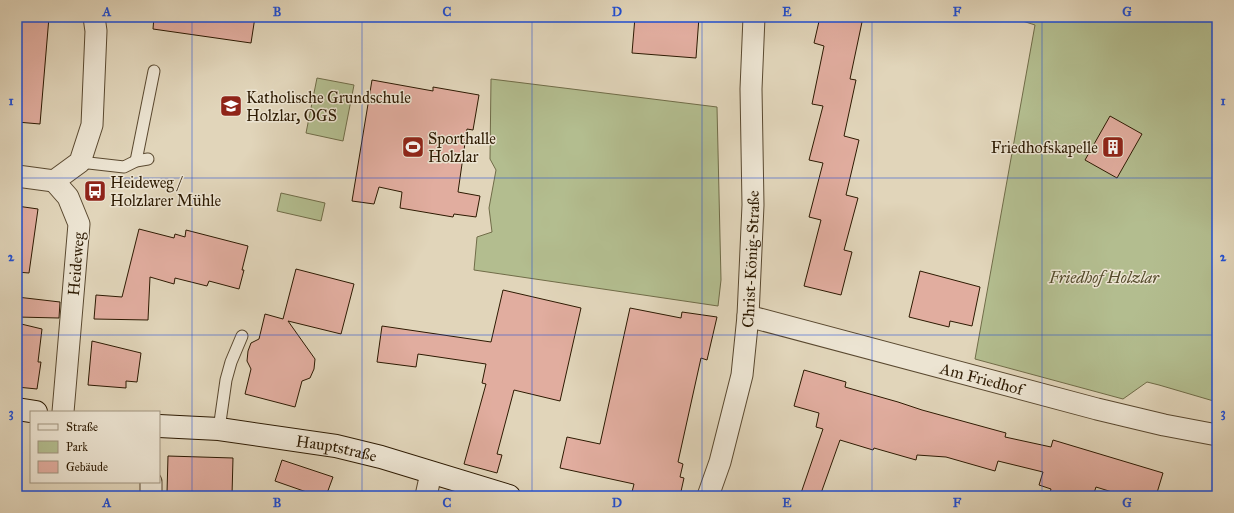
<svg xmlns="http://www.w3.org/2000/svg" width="1234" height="513" font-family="'IM FELL Great Primer',serif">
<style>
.green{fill:#b3bd8f;stroke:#706c48}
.building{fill:#e1ad9f;stroke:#2d1a02}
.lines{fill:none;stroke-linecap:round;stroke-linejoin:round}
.service-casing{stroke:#5a4930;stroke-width:13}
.minor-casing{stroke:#5a4930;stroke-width:23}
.secondary-casing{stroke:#2d1a02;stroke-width:24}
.service{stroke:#ece4d2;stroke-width:11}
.minor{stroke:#ece4d2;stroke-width:21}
.secondary{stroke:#ece4d2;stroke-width:22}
.grid{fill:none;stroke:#1d4ed8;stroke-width:1;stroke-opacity:0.55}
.labels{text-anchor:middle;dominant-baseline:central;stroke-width:3;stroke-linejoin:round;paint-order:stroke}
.poi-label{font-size:16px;fill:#2d1a02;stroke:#ece4d2;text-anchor:start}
.street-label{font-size:16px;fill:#2d1a02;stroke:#ece4d2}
.park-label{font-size:16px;font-style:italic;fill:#554b2c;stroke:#ece4d2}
.neatline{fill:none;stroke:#1d4ed8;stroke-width:1.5}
.grid-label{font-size:13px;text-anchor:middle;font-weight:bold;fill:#1d4ed8}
</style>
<rect width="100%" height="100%" fill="#e1d5ba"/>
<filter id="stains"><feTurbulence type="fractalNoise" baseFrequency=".005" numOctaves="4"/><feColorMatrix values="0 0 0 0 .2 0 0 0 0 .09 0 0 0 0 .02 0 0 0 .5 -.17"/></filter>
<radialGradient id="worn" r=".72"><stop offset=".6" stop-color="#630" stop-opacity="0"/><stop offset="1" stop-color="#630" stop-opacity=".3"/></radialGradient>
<!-- green -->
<g class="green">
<path d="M1010,17H1217V402L1159,385L1147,382L1123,399L975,359L1035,25Z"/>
<path d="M317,78L354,85L343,141L306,133Z"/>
<path d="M491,79L717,107L721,280L718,306L474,270L477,237L492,232L489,208L496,170L490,159Z"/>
<path d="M281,193L325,203L321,221L277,211Z"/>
</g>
<!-- building -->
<g class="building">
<path d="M17,17H49L40,124L17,122Z"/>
<path d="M154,17H255L251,43L153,29Z"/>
<path d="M635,17H699L696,58L632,53Z"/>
<path d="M820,17H840L862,22L850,79L856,80L844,136L859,140L846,195L858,198L844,250L852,252L841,295L804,286L821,220L809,217L823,163L809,160L823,106L812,104L824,46L814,43Z"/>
<path d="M372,80L433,91V87L479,95L473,130L467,129L458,192L480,196L476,217L454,214L453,217L400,208L402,192L379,187L374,204L352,201Z"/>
<path d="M1110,116L1142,134L1117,178L1085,160Z"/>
<path d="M17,206L38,209L29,273L17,272Z"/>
<path d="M139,229L174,238L175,234L185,237L186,230L248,246L242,270H244L239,289L209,281L207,286L175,278L174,284L150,277L148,320L94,319L96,295L122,297Z"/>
<path d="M296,269L354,284L341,334L288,321L315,359L314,369L310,378L302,381L295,407L245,394L251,369L247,361L248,351L251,343L259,339L265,314L283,319Z"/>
<path d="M920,271L980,287L972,326L950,321L949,327L909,317Z"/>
<path d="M503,290L581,308L560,401L514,390L497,454L502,455L497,473L464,464L486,384L482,383L486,364L418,354L416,367L377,362L382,326L491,342Z"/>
<path d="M17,297L60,302L59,318L17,317Z"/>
<path d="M630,308L681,318L682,312L717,317L707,360L701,358L678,462L683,464L680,477L684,478L680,496H631L634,484L560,468L567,437L600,444Z"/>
<path d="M17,323L42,329L38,362H41L37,389L17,387Z"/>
<path d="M92,341L141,353L137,382L126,381V388L88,385Z"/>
<path d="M804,370L846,382L845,387L898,402L922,410L1006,433L1005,437L1051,447L1053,440L1163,473L1156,496H1125L1096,487L1093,496H1049L1051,489L1039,485L1043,472L998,461L995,471L946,457L917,455L916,460L874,448L873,450L840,440L820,496H800L823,429L816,427L819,413L794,406Z"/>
<path d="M168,456L233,458L232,495L167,493Z"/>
<path d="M282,460L333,477L326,496H318L275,481Z"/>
</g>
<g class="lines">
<!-- service casing -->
<g class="service-casing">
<g id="service">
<path d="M136,161L154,71"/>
<path d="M80,162L124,167L136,161L148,159"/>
<path d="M219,429L226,380L231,362L242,336"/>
</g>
</g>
<!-- minor casing -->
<g class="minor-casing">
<g id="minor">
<path d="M17,176L54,181"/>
<path d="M54,181L68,197L79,224L63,412"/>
<path d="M54,181L80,162L92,125L96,31L94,17"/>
<path id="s1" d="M748,316L1097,409L1164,425L1217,435"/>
<path d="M151,482V496"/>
<path d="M426,496L431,473"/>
<path id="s2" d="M708,496L720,462L742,375L748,316L753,205L751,89L754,17"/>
</g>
</g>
<!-- secondary casing -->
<g class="secondary-casing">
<g id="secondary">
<path d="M17,409L36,412"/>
<path id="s3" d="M159,426L219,429L336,446L381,457L509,496"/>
</g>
</g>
<!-- service -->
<use href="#service" class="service"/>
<!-- minor -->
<use href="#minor" class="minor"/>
<!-- secondary -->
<use href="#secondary" class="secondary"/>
</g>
<!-- grid -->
<path class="grid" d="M192,17V496M362,17V496M532,17V496M702,17V496M872,17V496M1042,17V496M17,178H1217M17,335H1217"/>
<!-- icons -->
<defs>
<g id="school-square" transform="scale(1.15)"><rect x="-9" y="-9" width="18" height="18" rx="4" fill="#8f2418" stroke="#ece4d2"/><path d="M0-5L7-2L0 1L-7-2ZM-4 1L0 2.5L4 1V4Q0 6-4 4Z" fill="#fff"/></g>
<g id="stadium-square" transform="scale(1.15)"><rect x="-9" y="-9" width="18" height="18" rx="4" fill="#8f2418" stroke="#ece4d2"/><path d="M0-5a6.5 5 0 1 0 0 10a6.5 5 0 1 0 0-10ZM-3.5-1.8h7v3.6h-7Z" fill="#fff"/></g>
<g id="building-square" transform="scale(1.15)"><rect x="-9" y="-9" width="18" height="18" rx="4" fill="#8f2418" stroke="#ece4d2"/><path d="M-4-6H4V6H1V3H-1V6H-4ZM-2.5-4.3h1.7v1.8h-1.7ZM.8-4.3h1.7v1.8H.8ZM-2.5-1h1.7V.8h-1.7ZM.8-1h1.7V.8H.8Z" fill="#fff"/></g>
<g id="bus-square" transform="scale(1.15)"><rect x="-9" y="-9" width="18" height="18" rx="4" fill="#8f2418" stroke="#ece4d2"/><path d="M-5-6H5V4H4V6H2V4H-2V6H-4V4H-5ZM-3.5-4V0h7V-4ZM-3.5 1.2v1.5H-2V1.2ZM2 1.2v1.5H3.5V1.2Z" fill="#fff"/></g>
</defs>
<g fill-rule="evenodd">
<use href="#school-square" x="231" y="106"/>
<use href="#stadium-square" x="413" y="147"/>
<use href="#building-square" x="1113" y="147"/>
<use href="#bus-square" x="95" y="191"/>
</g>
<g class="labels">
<!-- poi labels -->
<g class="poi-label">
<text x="246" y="97">Katholische Grundschule<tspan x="246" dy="18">Holzlar, OGS</tspan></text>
<text x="428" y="138">Sporthalle<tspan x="428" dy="18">Holzlar</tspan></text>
<text x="1098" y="147" text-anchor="end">Friedhofskapelle</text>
<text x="110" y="182">Heideweg /<tspan x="110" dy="18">Holzlarer Mühle</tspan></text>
</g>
<!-- street labels -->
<g class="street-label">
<text stroke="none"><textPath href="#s2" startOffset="242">Christ-König-Straße</textPath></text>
<text transform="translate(76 264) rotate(-85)">Heideweg</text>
<text stroke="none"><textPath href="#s1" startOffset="242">Am Friedhof</textPath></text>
<text stroke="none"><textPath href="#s3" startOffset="179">Hauptstraße</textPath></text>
</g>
<!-- park labels -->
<g class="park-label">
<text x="1104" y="277">Friedhof Holzlar</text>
</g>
</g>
<!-- margin -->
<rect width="1234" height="513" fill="none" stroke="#e1d5ba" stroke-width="44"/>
<!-- legend -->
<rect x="30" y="411" width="130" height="72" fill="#ece4d2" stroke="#a0937f"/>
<rect x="38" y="424" width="20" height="6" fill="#ece4d2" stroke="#a0937f"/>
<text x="66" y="431" font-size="12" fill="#2d1a02">Straße</text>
<rect x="38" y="441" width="20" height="12" fill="#b3bd8f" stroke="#a0937f"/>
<text x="66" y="451" font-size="12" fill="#2d1a02">Park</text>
<rect x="38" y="461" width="20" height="12" fill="#e1ad9f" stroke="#a0937f"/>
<text x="66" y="471" font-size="12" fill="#2d1a02">Gebäude</text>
<rect x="22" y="22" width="1190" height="469" class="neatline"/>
<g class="grid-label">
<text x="107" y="16">A</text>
<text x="277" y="16">B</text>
<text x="447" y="16">C</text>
<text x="617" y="16">D</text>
<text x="787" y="16">E</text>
<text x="957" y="16">F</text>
<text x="1127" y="16">G</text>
<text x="11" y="105">1</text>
<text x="1223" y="105">1</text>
<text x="11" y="261">2</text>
<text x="1223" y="261">2</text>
<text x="11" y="417">3</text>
<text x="1223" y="417">3</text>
<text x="107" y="507">A</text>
<text x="277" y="507">B</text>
<text x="447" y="507">C</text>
<text x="617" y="507">D</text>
<text x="787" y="507">E</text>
<text x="957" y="507">F</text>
<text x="1127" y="507">G</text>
</g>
<rect width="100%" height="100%" filter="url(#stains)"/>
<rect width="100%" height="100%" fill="url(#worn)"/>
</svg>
